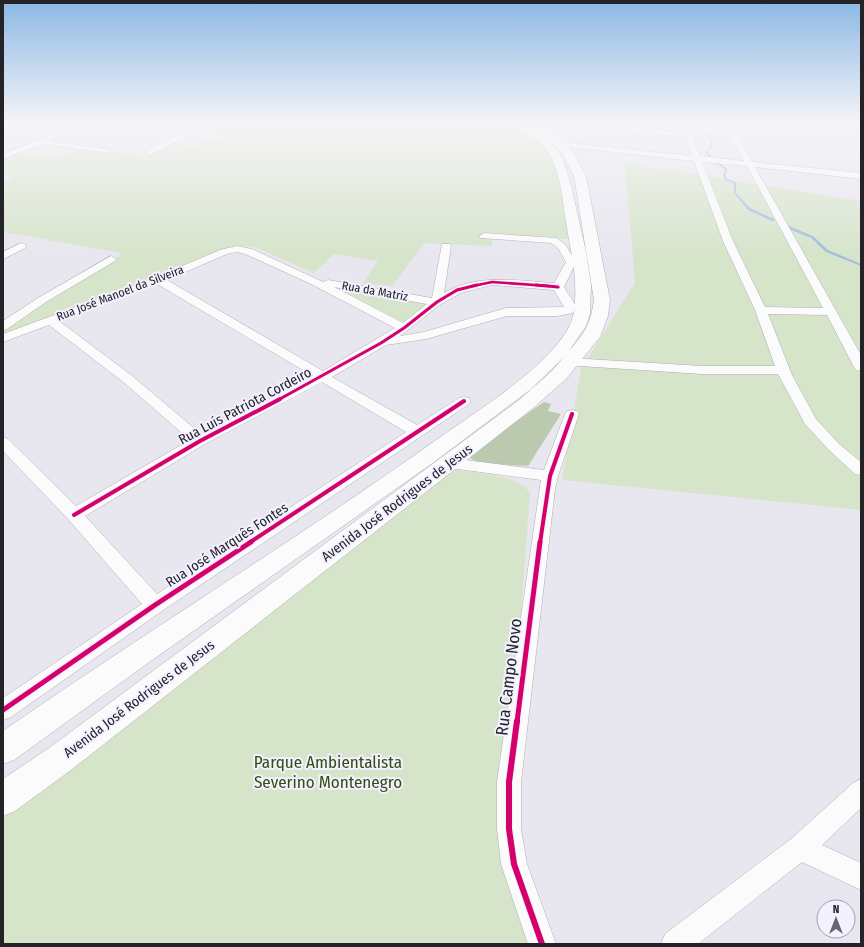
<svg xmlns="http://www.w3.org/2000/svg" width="864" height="947" font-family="'Fira Sans Condensed',sans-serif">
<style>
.green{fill:#d6e4ca}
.forest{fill:#bbc9ae}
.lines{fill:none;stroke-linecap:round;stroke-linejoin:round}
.stream{fill:#a2bde1;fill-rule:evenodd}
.street-casing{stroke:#afaeb4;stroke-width:1}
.secondary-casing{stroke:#afaeb4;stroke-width:1}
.primary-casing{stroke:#afaeb4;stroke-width:1}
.street{fill:#fcfbfc;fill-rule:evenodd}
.secondary{fill:#fcfbfc;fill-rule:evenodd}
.primary{fill:#fcfbfc;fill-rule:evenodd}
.cycleway-far4-casing{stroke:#f3f0ff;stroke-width:4}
.cycleway-far3-casing{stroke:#f3f0ff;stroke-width:5}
.cycleway-far2-casing{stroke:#f3f0ff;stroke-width:6}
.cycleway-far1-casing{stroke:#f3f0ff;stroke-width:8}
.cycleway-casing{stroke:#f3f0ff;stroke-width:8}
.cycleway-far4{stroke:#d6006c;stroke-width:2.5}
.cycleway-far3{stroke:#d6006c;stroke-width:3}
.cycleway-far2{stroke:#d6006c;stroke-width:4}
.cycleway-far1{stroke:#d6006c;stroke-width:5}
.cycleway{stroke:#d6006c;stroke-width:6}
.labels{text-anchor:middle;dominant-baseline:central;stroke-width:4;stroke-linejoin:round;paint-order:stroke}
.far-street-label{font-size:12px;fill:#242328;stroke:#f3f0ff}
.street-label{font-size:14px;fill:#242328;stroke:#f3f0ff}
.near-street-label{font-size:17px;fill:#242328;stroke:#f3f0ff}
.near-park-label{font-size:17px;fill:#344c10;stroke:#f3f0ff}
</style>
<rect width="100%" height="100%" fill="#e8e6ee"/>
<!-- green -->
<g class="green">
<path d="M209,123H501C521,129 546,140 555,161C563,179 565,218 568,239L492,235V246L424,243L392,286L363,283L378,261L334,254L314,273L255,247L245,246L234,248L3,337V329L46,300L114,260L122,253L3,232V183L18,175L3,174V158L16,153L59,157L77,149L147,155L170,143L196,146L209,139L224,140L230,135L192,132Z"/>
<path d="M625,163L861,201V510L562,480L581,369L635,283Z"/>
<path d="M327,283L431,302L403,325Z"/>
<path d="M443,469C469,472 511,472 530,492L519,639L500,788L533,944H3V803Z"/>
</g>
<!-- forest -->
<path class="forest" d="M544,402L551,404L548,411L561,414L528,466L480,463L466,456Z"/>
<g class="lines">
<!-- stream -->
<g class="stream">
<path d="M702,123H704V131L712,139V148L707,152L711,155V157H709L705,152L710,148V139L702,131Z"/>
<path d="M715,160H717L727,169L725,176L727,179L736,182V193L750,208L774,219V221H772L748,210L734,193V183L725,180L723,176L725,170L715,162Z"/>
<path d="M783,222H785L791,227L813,236L828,250L861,264V266L826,252L811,238L789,229L783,224Z"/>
</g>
<!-- street casing -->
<g class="street-casing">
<g id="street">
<path d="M79,123H89L50,141L107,149L111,151L110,153L42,144L3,159V154Z"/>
<path d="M100,123H122L187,131L201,123H210L150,155H147V151L180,134L103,125Z"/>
<path d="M571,123H596L688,133L692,135L700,156L744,161L723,123H731L752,162L861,173V179L755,167L861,355V371L856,370L854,367L827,315L768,314L792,375L816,419L839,444L861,462V475L855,474L829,450L805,424L778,374H702L565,365L563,362L565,359L570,358L702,366H775L755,310L723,241L694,161L560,146L556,144L560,142L692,156L685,137L574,125ZM702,162L747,166L823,308L765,307L733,241Z"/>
<path d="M484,233L556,238L565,244L576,262L564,287L576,306L573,313L557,316H507L426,339L386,345L332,377L417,425L459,398L464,397L469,398L471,401L469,404L162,611L11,717L3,720V698L142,604L68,519L3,451V437L8,439L76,506L190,440L122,381L49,325L3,342V334L154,278L220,250L237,246L252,249L323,282L328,280L432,298L442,244H450L451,246L444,293C477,273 518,281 554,283L566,262L558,248L551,243L480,238L479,236ZM237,252L245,254L309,283L395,328L323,371L167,280L227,254ZM157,284L313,376L201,434L131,375L59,321ZM492,285L554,290L564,307L506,308L424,332L400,336L441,304L461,293ZM334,287L427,304L403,323ZM322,382L406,432L157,594L85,516L205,444Z"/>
<path d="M21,243L25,244L26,246L25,248L3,259V252Z"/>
<path d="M111,256L116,259L115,261L46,302L7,329L3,330V321L38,298Z"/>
<path d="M572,410L577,411L579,414L558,476L555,489L521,782V829L527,864L556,944H528L501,864L497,829V782L541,480L450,468L444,467L442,463L444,459L450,458L544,470L565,414L567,411Z"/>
<path d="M861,779V808L822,845L861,863V890L802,862L698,944H661L665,934L791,839L853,783Z"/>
</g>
</g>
<!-- secondary casing -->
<g class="secondary-casing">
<path id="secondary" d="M819,123H861V126H824Z"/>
</g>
<!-- primary casing -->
<g class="primary-casing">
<path id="primary" d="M511,123H524L530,126L527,123H539L551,131L571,150L582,168L586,176L610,300L608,316L600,337L566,379L533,408L71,770L15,811L3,816V779L49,748L519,400L552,371L564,357L531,389L434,462L148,663L14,760L3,764V731C147,631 296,540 439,438C477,411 547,368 569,327C573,319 575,310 575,301C577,274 570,248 566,222C562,199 561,171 547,151C537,135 523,134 511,123ZM549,140L563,155L574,176L594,300C590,326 585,333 568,352L586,326L590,314L591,285L586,252L570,181L562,157Z"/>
</g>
<!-- street -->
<use href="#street" class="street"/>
<!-- secondary -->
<use href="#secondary" class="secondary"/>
<!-- primary -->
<use href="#primary" class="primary"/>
<!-- cycleway-far4 casing -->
<g class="cycleway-far4-casing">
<path id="cycleway-far4" d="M473,286L492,282L549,286"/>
</g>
<!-- cycleway-far3 casing -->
<g class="cycleway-far3-casing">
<g id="cycleway-far3">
<path d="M536,285L558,287"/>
<path d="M278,400L381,343L404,328L437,302L457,290L477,285"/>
</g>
</g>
<!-- cycleway-far2 casing -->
<g class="cycleway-far2-casing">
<g id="cycleway-far2">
<path d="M74,515L200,441L280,399"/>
<path d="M249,543L464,401"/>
<path d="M540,543L550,476L572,414"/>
</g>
</g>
<!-- cycleway-far1 casing -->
<g class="cycleway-far1-casing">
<g id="cycleway-far1">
<path d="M3,710L155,605L251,542"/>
<path d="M517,722L540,542"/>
</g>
</g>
<!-- cycleway casing -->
<g class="cycleway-casing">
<path id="cycleway" d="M517,721L509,782V829L514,864L542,944"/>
</g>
<!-- cycleway-far4 -->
<use href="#cycleway-far4" class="cycleway-far4"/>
<!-- cycleway-far3 -->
<use href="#cycleway-far3" class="cycleway-far3"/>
<!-- cycleway-far2 -->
<use href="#cycleway-far2" class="cycleway-far2"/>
<!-- cycleway-far1 -->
<use href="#cycleway-far1" class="cycleway-far1"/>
<!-- cycleway -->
<use href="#cycleway" class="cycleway"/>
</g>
<!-- sky -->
<linearGradient id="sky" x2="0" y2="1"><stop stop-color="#8cb8e5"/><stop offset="0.48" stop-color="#f5f4f7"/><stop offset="1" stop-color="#f5f4f7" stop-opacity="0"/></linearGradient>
<rect width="864" height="256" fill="url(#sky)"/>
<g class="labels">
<!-- far-street labels -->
<g class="far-street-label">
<text transform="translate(375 291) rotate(10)">Rua da Matriz</text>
<text transform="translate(120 293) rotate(-21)">Rua José Manoel da Silveira</text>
</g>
<!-- street labels -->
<g class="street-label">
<text transform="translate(245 406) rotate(-28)">Rua Luís Patriota Cordeiro</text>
<text transform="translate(397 503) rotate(-37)">Avenida José Rodrigues de Jesus</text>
<text transform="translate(227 545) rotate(-33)">Rua José Marquês Fontes</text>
<text transform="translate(139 699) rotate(-37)">Avenida José Rodrigues de Jesus</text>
</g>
<!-- near-street labels -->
<g class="near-street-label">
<text transform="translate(509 677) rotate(-83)">Rua Campo Novo</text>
</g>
<!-- near-park labels -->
<g class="near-park-label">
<text x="328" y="762">Parque Ambientalista<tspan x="328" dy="20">Severino Montenegro</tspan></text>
</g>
</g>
<!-- border -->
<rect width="864" height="947" fill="none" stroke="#242328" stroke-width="8"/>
<!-- north arrow -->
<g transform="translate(836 919)"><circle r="19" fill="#f3f0ff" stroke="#a09ea9"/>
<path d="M0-3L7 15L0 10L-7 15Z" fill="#69676d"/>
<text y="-6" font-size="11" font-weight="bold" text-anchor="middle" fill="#242328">N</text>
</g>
</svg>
